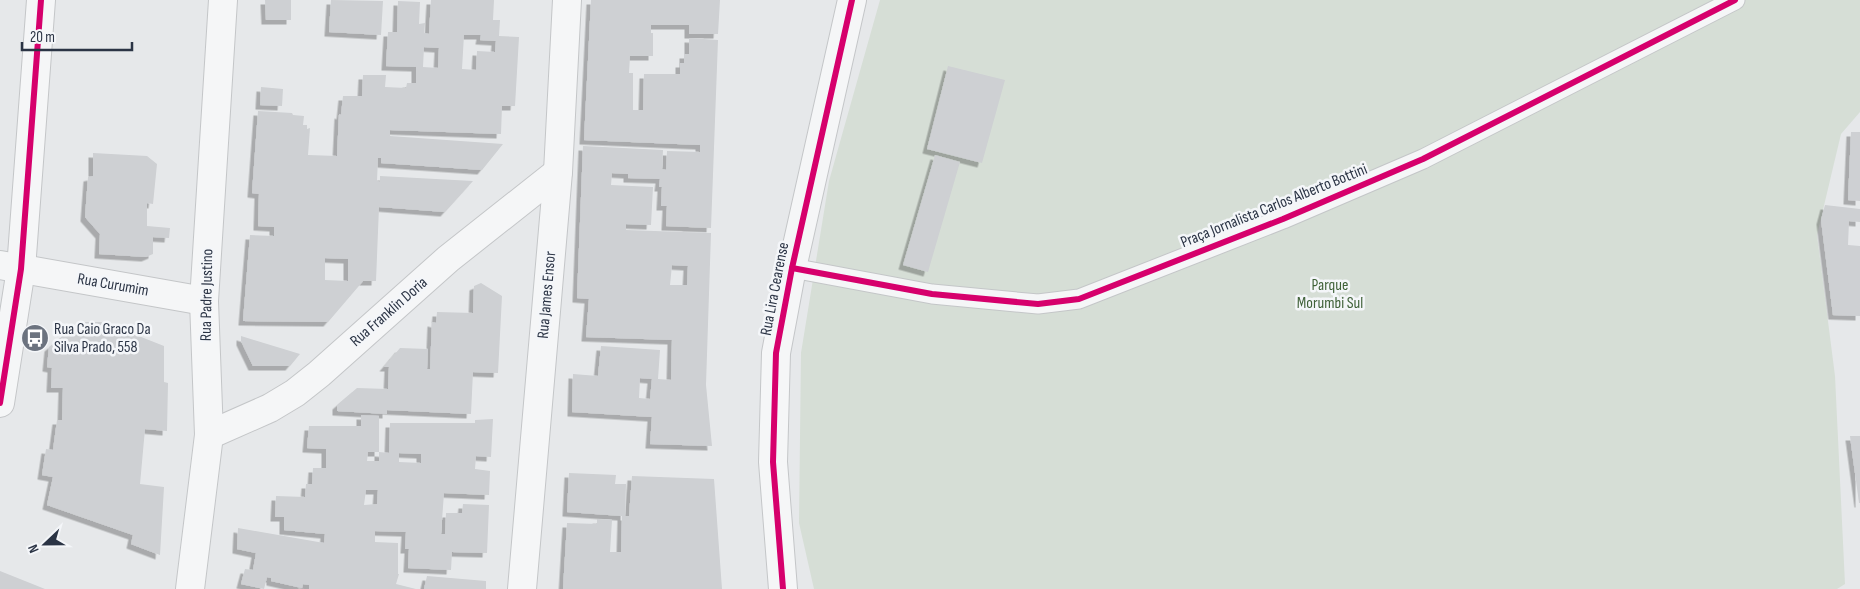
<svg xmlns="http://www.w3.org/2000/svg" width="1860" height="589" font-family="'Sofia Sans Condensed',sans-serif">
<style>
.green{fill:#d6ded6}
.building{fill:#ced0d3;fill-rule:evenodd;filter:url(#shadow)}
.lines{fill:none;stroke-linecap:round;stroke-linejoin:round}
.service-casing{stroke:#c4c6c8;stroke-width:21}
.minor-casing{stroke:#c4c6c8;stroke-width:30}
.tertiary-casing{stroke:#c4c6c8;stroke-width:30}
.service{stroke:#f5f6f7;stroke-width:19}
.minor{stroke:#f5f6f7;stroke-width:28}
.tertiary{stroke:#f5f6f7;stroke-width:28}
.cycleway-casing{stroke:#f4f6f9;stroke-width:9}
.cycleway{stroke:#d6006c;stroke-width:6}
.labels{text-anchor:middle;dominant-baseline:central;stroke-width:5;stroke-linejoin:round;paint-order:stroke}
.street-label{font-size:16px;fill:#2b3445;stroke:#f4f6f9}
.park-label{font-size:16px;fill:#3f6138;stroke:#f4f6f9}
.poi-label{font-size:16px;fill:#2b3445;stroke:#f4f6f9;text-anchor:start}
</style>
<defs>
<filter id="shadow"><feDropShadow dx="-4.5" dy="4.5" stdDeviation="0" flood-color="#0004"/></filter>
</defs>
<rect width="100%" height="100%" fill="#e6e8ea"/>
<!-- green -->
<path class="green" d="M880,0H1860V112L1841,134L1817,235L1835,376L1845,584L1837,589H814L799,523L801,353L829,181Z"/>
<!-- building -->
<g class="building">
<path d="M265,0H291V20H266Z"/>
<path d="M331,0L383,1L381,35L329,32Z"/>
<path d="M431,0H494L493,20H500L499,36L519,37L515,106H502L501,134L390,130V136L503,144L482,170L381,163V158H378L377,181L380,182V176L473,181L445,212L379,207L376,281H363L328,322L243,321L250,235L274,236V227L258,226L259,194L252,193L258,111L292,113L293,115L304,116L303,125H307V129L310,128L308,155L337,156L339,114L341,115L343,96H362L363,75H386L385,87L406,88L407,83H416V67L386,66L388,32H397L398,1L420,2L419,24L425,23L424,33L429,34ZM464,35H481L480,40L496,41L495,52L477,51L476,70L462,69ZM424,47L439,48L438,68L423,67ZM325,258L348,259V281L325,280Z"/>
<path d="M591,0H720L718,34H689V25H651V33H653V56H630L629,73H633V110H643L644,74H680V63H684V54H689V38L718,40L711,228L666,226L667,206H661L662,187H659L660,179L628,178V174L612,173L611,185L653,187L651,225L626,224V230L711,233L706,385L712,446L650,444L652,417L572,412L573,374L598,376L601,346L660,350L658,379L671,380L672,340L586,337L589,299L577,298L583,146L663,150L662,169L666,170L667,151L700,152V145L584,140ZM672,265L688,266L687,285H670ZM640,378L652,379L650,399L639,398Z"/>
<path d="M948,66L1005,80L982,163L927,149Z"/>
<path d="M261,87L283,89L282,106L260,105Z"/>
<path d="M1851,132H1860V201L1848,200Z"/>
<path d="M93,153L147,156L157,164L153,204L147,203V226L170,228L169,238L153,237V254L146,257L99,254L100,234L85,217L88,177L93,176Z"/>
<path d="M935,155L960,162L928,272L903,265Z"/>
<path d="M1825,205L1860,209V222L1849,221L1848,245L1860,246V316L1833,315L1821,220Z"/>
<path d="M481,283L502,296L498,373L473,372L471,414L387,410V414L337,411V405L357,388L388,389L389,367H384L400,348L428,349L427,369H430L432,322L436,323L437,312L473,313L474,286Z"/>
<path d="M80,322H100L124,326L126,331L164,346V382L168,383L167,431L145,429L140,484L164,487L160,555L131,544L133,535L47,505L53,477L42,475L46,449L53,450L57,420H62L63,388H51L52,368L47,367L49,347Z"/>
<path d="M241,336L300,354L290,366H253L241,341Z"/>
<path d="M361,415L379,416V452H368L367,461H379V452L389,453L390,423H475V420L493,419L491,457L476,456L475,469L490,471L489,495L444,493L441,534H445L446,513H462L463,504L489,505L487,553L452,552L451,570L408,568L409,549H405L406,532L375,531V542L398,543V574H399L396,584L416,589H309V585L303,584L302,588L271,581V578L267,577L264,589L241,584L245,569L253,570L256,553L237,549L238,528L324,543L325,534L284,530V517H275L276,496L305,497L306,484H312L313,468H326V449L307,448L309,426H361ZM399,453L421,454V463L399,462ZM366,490H378L377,504L364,505Z"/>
<path d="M1850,436H1860V503H1859Z"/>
<path d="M569,473L616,475L615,484H626L625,516H629L632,476L714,479L722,589H563L567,523L597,524V519L612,520L610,552H621L622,516L567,512Z"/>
<path d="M0,571L45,589H0Z"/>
<path d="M427,576L486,581V589H424Z"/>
</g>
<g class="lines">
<!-- service casing -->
<g class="service-casing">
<path id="service" d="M792,268L932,294L1038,304L1079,299L1283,219L1423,159L1735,0"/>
</g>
<!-- minor casing -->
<g class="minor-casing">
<g id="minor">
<path d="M0,265L204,301"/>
<path d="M209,435L270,408L295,393L319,374L448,259L558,172"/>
<path d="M190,589L209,435L204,301L223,0"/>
<path d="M522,589L558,172L567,0"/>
<path d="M783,589L773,462L776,353L792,268L852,0"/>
</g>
</g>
<!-- tertiary casing -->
<g class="tertiary-casing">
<path id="tertiary" d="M0,403L21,269L41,0"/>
</g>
<!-- service -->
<use href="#service" class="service"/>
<!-- minor -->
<use href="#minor" class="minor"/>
<!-- tertiary -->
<use href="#tertiary" class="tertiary"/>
<!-- cycleway casing -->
<g class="cycleway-casing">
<g id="cycleway">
<path d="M792,268L932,294L1038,304L1079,299L1283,219L1423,159L1735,0"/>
<path d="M0,403L21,269L41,0"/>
<path d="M783,589L773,462L776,353L792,268L852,0"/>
</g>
</g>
<!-- cycleway -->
<use href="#cycleway" class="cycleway"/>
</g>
<!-- icons -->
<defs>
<g id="bus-disc" transform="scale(1.4375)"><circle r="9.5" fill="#6c737f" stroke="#f4f6f9"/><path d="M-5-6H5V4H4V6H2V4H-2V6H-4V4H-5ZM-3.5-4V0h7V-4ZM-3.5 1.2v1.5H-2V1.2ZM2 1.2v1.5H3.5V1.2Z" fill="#fff"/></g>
</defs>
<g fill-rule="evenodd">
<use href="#bus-disc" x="35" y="338"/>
</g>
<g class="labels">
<!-- street labels -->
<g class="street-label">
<text transform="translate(1274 206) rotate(-22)">Praça Jornalista Carlos Alberto Bottini</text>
<text transform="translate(113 285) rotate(10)">Rua Curumim</text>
<text transform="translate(775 289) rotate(-79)">Rua Lira Cearense</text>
<text transform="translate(207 295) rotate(-89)">Rua Padre Justino</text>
<text transform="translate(547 295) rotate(-85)">Rua James Ensor</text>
<text transform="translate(389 312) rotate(-41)">Rua Franklin Doria</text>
</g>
<!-- park labels -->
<g class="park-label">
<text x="1330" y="285">Parque<tspan x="1330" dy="18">Morumbi Sul</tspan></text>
</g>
<!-- poi labels -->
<g class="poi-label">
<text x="54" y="329">Rua Caio Graco Da<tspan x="54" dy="18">Silva Prado, 558</tspan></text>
</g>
</g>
<!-- north arrow -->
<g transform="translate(45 544) rotate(248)" stroke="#f4f6f9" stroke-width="4" paint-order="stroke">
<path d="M0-4L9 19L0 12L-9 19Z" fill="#2b3445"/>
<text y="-8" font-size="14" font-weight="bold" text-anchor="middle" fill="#2b3445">N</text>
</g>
<!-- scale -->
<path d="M22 42v8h110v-8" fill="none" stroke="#2b3445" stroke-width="2.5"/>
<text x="30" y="42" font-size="15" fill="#2b3445" stroke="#f4f6f9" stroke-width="4" paint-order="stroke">20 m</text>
</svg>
